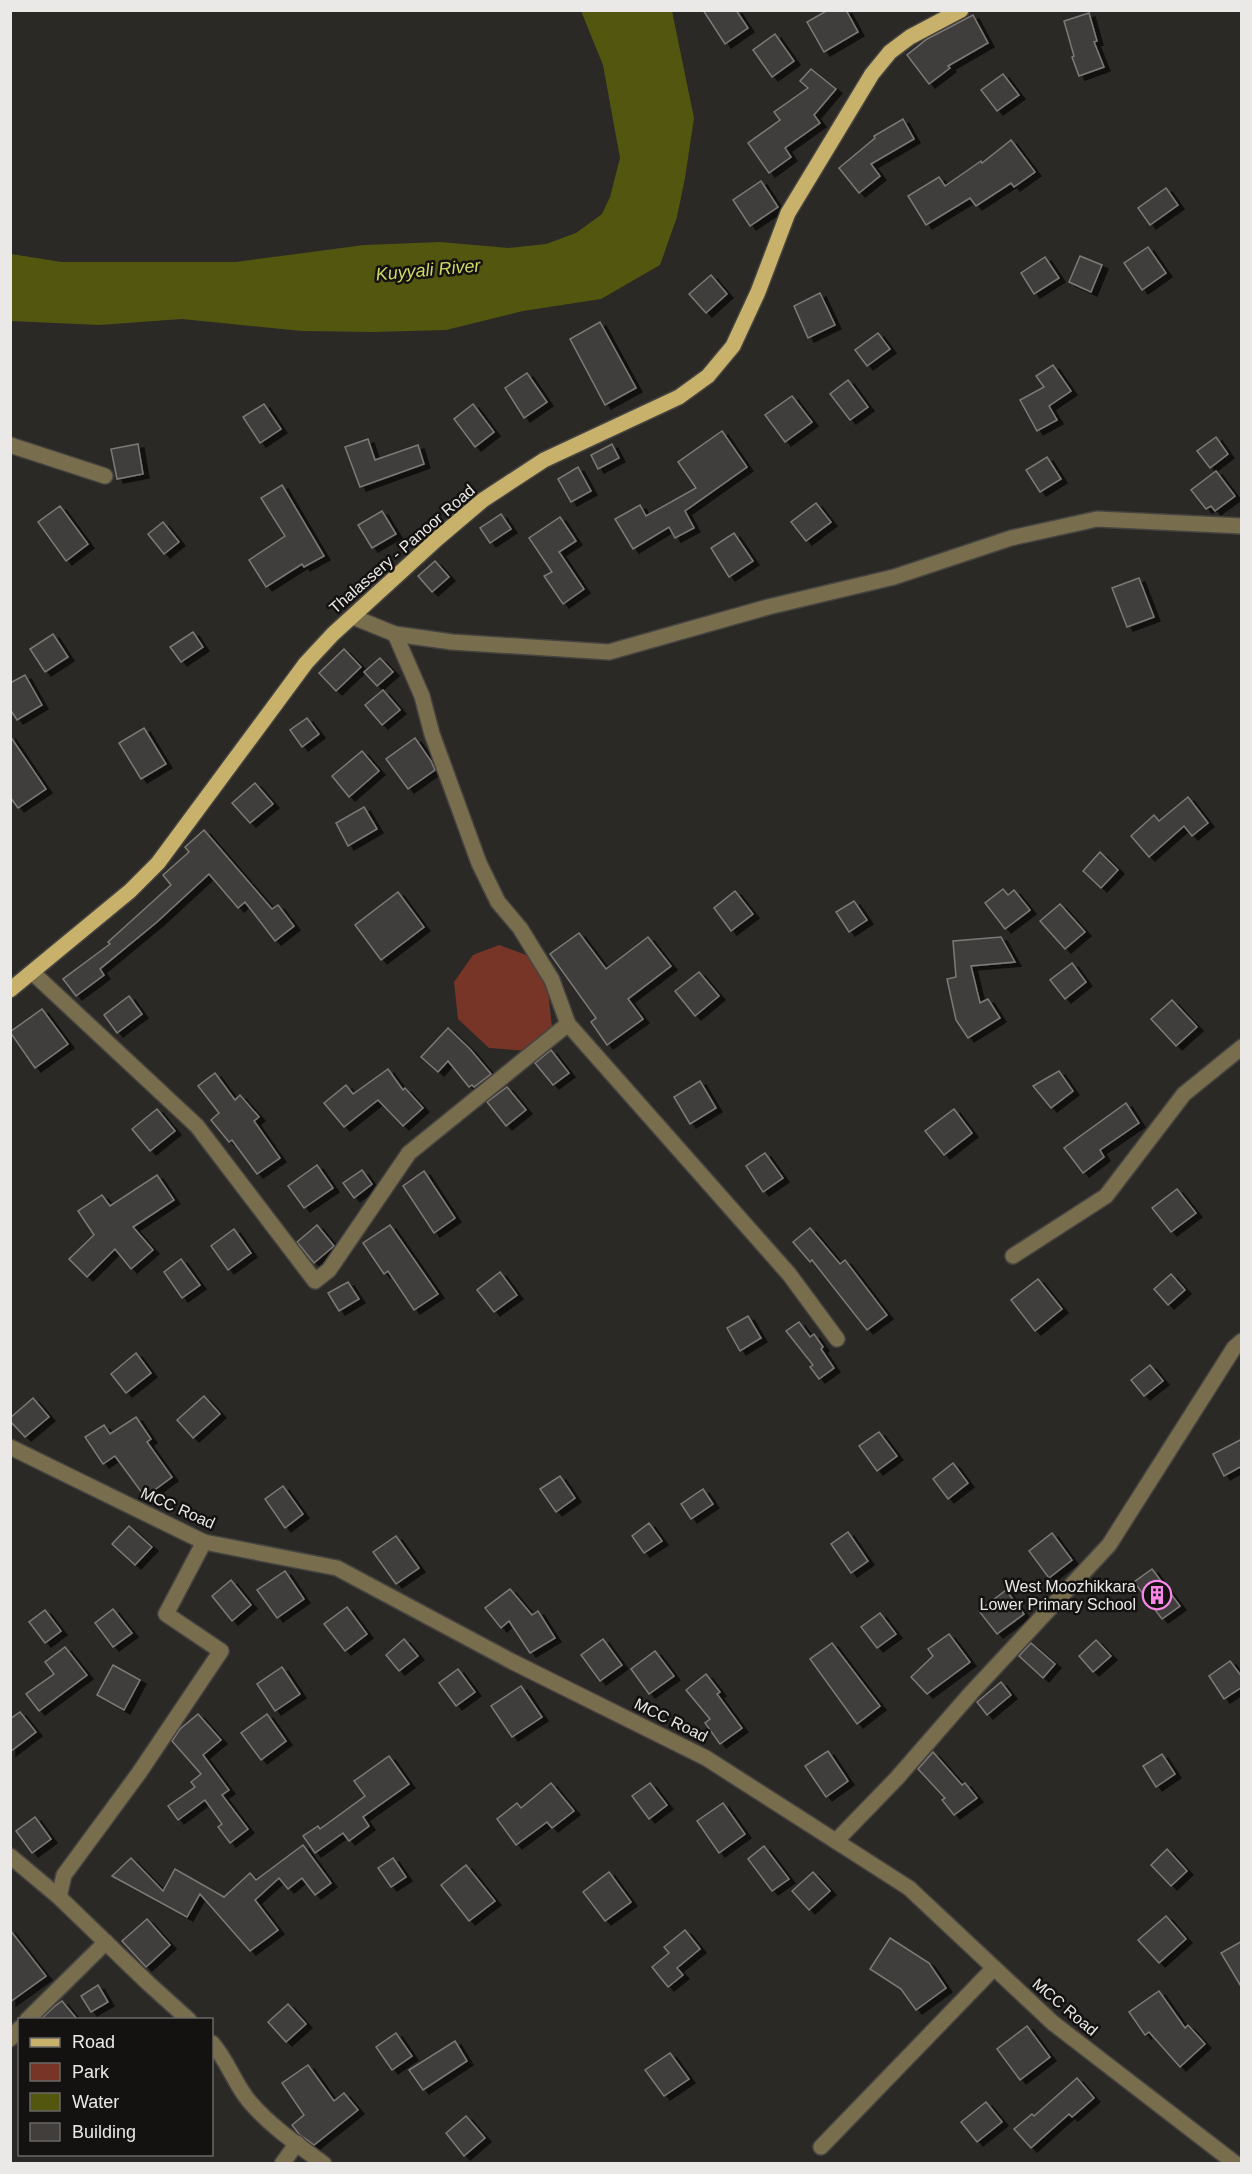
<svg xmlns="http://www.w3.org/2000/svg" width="1252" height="2174" font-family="Helvetica,sans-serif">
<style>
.green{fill:#773528}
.water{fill:#52560f}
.building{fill:#413e3c;stroke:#7d7977;stroke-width:1.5;filter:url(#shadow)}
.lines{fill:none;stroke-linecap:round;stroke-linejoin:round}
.minor-casing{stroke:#464441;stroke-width:18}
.major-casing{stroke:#464441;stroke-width:18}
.minor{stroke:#786d4c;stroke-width:15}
.major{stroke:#c8b16a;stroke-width:15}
.labels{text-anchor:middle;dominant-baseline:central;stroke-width:5;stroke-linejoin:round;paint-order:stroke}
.street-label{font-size:16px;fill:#eae9e7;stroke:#131211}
.poi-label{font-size:16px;fill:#eae9e7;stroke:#131211;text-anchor:end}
.water-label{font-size:18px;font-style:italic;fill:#d2d964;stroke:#131211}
</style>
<defs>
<filter id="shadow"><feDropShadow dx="6" dy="4" stdDeviation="0" flood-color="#0009"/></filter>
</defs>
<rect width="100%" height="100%" fill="#2b2926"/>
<!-- green -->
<path class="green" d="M499,945L532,957L548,991L552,1027L528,1051L489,1048L458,1019L454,982L473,955Z"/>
<!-- water -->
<path class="water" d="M581,11H672L694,118L685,178L677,217L660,265L601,299L523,311L446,330L373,332L302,331L182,319L99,325L11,321V254L62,262H236L364,245L440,242L509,248L546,244L576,233L602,214L610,197L620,158L603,65Z"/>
<!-- building -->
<g class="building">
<path d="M703,10H736L748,28L725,44Z"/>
<path d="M828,10H846L858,32L824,52L807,22Z"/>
<path d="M1089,13L1097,41L1094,42L1104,67L1079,76L1072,57L1074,56L1064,21Z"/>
<path d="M973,15L988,43L948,66L950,68L929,84L907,55L927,39Z"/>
<path d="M775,34L794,61L772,77L753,50Z"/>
<path d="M811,69L836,89L814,115L820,123L785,148L791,157L769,173L748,143L780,120L774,112L808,88L800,81Z"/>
<path d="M1003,74L1019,95L997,111L981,90Z"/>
<path d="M903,119L914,139L871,164L880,176L859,193L839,168L875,138L874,136Z"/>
<path d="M1011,140L1035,172L1014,187L1011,183L976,206L970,198L926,225L908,196L939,177L945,186L981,161L982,163Z"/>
<path d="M761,181L778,207L750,226L733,200Z"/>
<path d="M1166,188L1178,205L1150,225L1138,208Z"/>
<path d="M1148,247L1166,273L1142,290L1124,263Z"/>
<path d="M1080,256L1102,265L1091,292L1069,282Z"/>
<path d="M1045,257L1059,278L1034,294L1021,273Z"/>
<path d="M711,275L727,294L706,313L689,294Z"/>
<path d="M820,293L835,325L808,338L794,306Z"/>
<path d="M600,322L636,388L605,405L570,339Z"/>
<path d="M878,333L890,349L867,366L855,350Z"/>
<path d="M1053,365L1071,391L1049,406L1057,420L1037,431L1020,400L1044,387L1036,376Z"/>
<path d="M527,373L547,402L524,418L505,388Z"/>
<path d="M848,380L868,407L850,420L830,394Z"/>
<path d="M792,396L812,422L785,442L765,415Z"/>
<path d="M264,404L281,429L260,443L243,417Z"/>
<path d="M473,404L494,432L475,447L454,419Z"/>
<path d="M722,431L747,467L685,511L694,528L675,538L669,527L633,549L615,519L640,505L646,516L696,488L678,462Z"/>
<path d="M1216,437L1228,454L1210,468L1197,451Z"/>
<path d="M368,439L375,460L418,445L424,464L360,487L345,447Z"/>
<path d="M138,444L143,474L117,479L111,449Z"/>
<path d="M612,444L619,458L598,469L591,455Z"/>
<path d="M1047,457L1061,479L1040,492L1026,470Z"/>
<path d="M578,467L591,491L571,502L558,479Z"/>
<path d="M1216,471L1235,496L1215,511L1211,506L1206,509L1191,490Z"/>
<path d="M282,485L324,556L304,567L302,564L266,587L249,560L285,536L261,498Z"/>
<path d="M816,503L831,522L806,541L791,522Z"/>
<path d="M60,506L88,544L66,561L38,522Z"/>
<path d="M382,511L396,534L372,548L358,525Z"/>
<path d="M501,514L511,529L490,543L480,528Z"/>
<path d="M560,517L576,541L559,552L584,589L563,604L544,576L552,572L529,538Z"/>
<path d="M163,522L179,542L164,554L148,534Z"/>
<path d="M734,533L753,561L729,577L711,548Z"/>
<path d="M435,561L449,577L432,592L418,576Z"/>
<path d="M1139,578L1154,617L1127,627L1112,588Z"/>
<path d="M193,632L203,647L181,662L170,647Z"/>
<path d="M53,634L68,657L45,672L30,649Z"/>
<path d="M344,649L361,667L336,691L319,673Z"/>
<path d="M380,658L393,672L377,686L364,672Z"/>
<path d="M25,675L42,705L17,720L10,709V683Z"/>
<path d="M383,690L400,710L382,725L365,705Z"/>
<path d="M307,718L319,734L302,747L290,730Z"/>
<path d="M144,728L166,764L141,779L119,743Z"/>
<path d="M10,736L46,789L18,808L10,797Z"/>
<path d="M415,738L431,761L435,770L408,789L386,759Z"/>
<path d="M362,751L379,771L349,797L332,776Z"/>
<path d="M255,783L273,804L250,823L232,803Z"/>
<path d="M1188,797L1208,823L1192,836L1184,826L1149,857L1131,836L1154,815L1159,821Z"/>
<path d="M364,807L377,829L348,846L336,823Z"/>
<path d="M204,830L272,909L278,905L294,926L275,941L245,902L238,908L209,874L157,922L100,969L104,975L76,996L63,979L110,944L108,942L171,885L163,875L189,852L185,847Z"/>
<path d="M1100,852L1118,870L1101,888L1083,871Z"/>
<path d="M1003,889L1008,895L1014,890L1030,910L1005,929L985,903Z"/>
<path d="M735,891L753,914L731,931L714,908Z"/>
<path d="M398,892L424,927L381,960L355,925Z"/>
<path d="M854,901L867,920L849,932L836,912Z"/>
<path d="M1060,904L1085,932L1065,949L1040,921Z"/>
<path d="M579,933L606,969L648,937L671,966L628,999L643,1019L607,1045L591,1022L596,1018L550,954Z"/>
<path d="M1001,937L1015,962L971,966L980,1003L988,999L1000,1018L968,1038L956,1020L947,979L956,977L953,941Z"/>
<path d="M1072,963L1086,982L1065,999L1050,980Z"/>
<path d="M699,972L719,996L695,1016L675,991Z"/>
<path d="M129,996L142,1014L117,1033L104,1015Z"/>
<path d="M1172,1000L1197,1027L1176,1046L1151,1019Z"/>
<path d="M42,1009L68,1044L35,1068L10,1032Z"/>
<path d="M448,1028L470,1049L491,1074L474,1087L472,1085L469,1087L448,1061L438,1072L421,1057Z"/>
<path d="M551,1050L569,1073L553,1085L535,1063Z"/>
<path d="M388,1069L403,1090L405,1088L423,1108L403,1126L378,1100L344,1127L324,1103L346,1085L353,1094Z"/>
<path d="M1059,1071L1073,1091L1051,1108L1033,1086Z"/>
<path d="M215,1073L235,1100L240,1095L259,1117L254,1121L280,1158L257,1174L232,1140L229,1142L211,1120L219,1113L198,1086Z"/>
<path d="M700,1081L716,1108L690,1124L674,1097Z"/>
<path d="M507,1087L526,1110L506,1126L487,1102Z"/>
<path d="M1126,1103L1139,1123L1100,1150L1104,1157L1083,1173L1064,1148Z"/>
<path d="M157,1109L175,1131L150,1151L132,1129Z"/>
<path d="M954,1109L972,1133L944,1155L925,1131Z"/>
<path d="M765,1153L783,1178L763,1192L746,1166Z"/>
<path d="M317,1165L333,1188L304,1208L288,1186Z"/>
<path d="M362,1170L372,1184L354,1198L343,1183Z"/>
<path d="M424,1171L455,1218L434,1233L403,1186Z"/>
<path d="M157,1175L174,1200L133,1227L153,1250L131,1269L115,1249L87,1277L69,1259L94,1235L78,1211L102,1195L110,1206Z"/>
<path d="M1177,1189L1196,1213L1171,1232L1152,1208Z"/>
<path d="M317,1225L334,1246L314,1263L297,1242Z"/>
<path d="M390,1225L438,1294L414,1310L388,1271L384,1274L363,1243Z"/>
<path d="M810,1228L840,1264L845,1260L887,1315L867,1330L812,1260L810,1262L793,1242Z"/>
<path d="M234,1229L251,1253L228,1270L211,1246Z"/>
<path d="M181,1259L200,1285L182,1298L164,1272Z"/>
<path d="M500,1272L517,1295L494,1312L477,1290Z"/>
<path d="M1171,1274L1185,1290L1168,1305L1154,1289Z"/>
<path d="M1038,1279L1062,1309L1035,1331L1011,1300Z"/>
<path d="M348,1282L359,1299L339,1311L328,1293Z"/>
<path d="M748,1316L761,1338L740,1351L727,1328Z"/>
<path d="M799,1322L810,1337L814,1334L823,1347L821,1349L834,1368L819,1379L810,1367L813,1365L786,1331Z"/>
<path d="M136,1353L151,1373L126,1393L111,1374Z"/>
<path d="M1150,1365L1163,1381L1144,1396L1131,1380Z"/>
<path d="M204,1396L220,1414L193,1438L177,1420Z"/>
<path d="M33,1398L49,1417L25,1437L10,1421V1418Z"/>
<path d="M136,1417L151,1439L147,1442L172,1477L145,1497L115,1456L103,1464L85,1437L104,1425L110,1434Z"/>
<path d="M879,1432L897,1456L877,1471L859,1446Z"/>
<path d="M1242,1439V1466L1224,1476L1213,1454Z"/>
<path d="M953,1463L968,1483L948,1499L933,1479Z"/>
<path d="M560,1476L575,1498L556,1512L540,1489Z"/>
<path d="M283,1486L303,1514L285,1528L265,1499Z"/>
<path d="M703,1489L713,1504L691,1519L681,1504Z"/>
<path d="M649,1523L662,1541L644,1553L632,1536Z"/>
<path d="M129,1526L152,1547L135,1565L112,1544Z"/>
<path d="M848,1532L868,1561L851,1573L831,1544Z"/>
<path d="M1052,1533L1072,1560L1049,1578L1029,1551Z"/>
<path d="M396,1536L419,1568L396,1584L373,1552Z"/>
<path d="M1152,1569L1180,1606L1162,1619L1134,1582Z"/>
<path d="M285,1571L304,1599L277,1618L257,1590Z"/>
<path d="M231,1580L251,1605L232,1621L212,1596Z"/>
<path d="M510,1589L532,1615L538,1611L555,1638L530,1653L509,1621L501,1628L485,1608Z"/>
<path d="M1006,1590L1024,1614L997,1634L979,1611Z"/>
<path d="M347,1607L367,1634L345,1651L324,1624Z"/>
<path d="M113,1609L132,1633L113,1647L95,1623Z"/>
<path d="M45,1610L61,1631L45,1643L29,1622Z"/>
<path d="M880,1613L896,1634L877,1648L861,1627Z"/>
<path d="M949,1634L970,1662L927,1694L911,1677L933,1656L928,1649Z"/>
<path d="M404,1639L418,1656L399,1671L386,1655Z"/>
<path d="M603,1639L622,1665L600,1681L581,1655Z"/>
<path d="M1096,1640L1111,1656L1093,1672L1079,1656Z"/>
<path d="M832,1643L880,1706L857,1724L810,1659Z"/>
<path d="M1031,1643L1055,1664L1043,1678L1019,1656Z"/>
<path d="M65,1647L87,1675L39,1711L26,1694L54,1674L45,1662Z"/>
<path d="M655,1651L674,1676L649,1694L631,1669Z"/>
<path d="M1230,1661L1242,1677V1687L1224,1699L1209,1676Z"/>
<path d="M113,1665L140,1680L124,1710L97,1695Z"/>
<path d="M282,1667L300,1694L275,1711L257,1684Z"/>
<path d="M458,1669L475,1692L456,1706L439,1683Z"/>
<path d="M706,1674L720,1692L717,1694L742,1728L720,1744L705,1723L710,1719L686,1690Z"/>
<path d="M1001,1682L1011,1695L987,1715L977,1702Z"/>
<path d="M521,1686L542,1717L512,1737L491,1706Z"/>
<path d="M20,1712L36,1732L10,1752V1719Z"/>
<path d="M198,1714L221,1740L203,1755L229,1790L222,1795L248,1829L230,1843L218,1827L222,1824L205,1800L178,1820L168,1806L195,1787L191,1782L201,1774L172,1741L180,1729Z"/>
<path d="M267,1714L286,1741L261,1760L241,1733Z"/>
<path d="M828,1751L848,1781L826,1797L805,1766Z"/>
<path d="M933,1752L962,1785L965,1783L977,1798L954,1815L942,1800L945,1798L918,1769Z"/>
<path d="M1162,1754L1175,1774L1156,1787L1143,1766Z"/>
<path d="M389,1756L409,1784L363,1817L369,1826L349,1841L343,1833L315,1853L303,1836L318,1826L320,1829L365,1796L354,1781Z"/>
<path d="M551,1783L574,1811L552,1828L547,1822L516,1845L497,1819L517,1803L521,1808Z"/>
<path d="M650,1783L667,1805L649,1819L632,1796Z"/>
<path d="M723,1803L745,1834L719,1853L697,1821Z"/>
<path d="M35,1817L51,1839L32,1853L16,1831Z"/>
<path d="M303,1845L331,1883L315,1895L302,1878L288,1889L279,1878L255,1900L278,1930L250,1951L200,1894L187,1917L112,1876L131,1858L163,1891L175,1869L224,1897L250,1873L256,1880Z"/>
<path d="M764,1846L789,1879L772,1891L748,1859Z"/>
<path d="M1167,1849L1187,1871L1171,1886L1151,1865Z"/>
<path d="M393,1858L406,1877L391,1887L378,1868Z"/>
<path d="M466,1865L495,1901L469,1921L441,1885Z"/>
<path d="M609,1872L631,1902L605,1921L583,1892Z"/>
<path d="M813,1872L830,1891L809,1910L792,1891Z"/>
<path d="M1166,1916L1186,1939L1159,1963L1138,1940Z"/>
<path d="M147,1919L170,1945L146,1967L122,1941Z"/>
<path d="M10,1930L46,1976L10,2002Z"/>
<path d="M685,1930L700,1949L677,1968L683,1975L668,1987L652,1967L669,1953L664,1947Z"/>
<path d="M890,1938L929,1963L946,1988L916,2010L901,1989L870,1969Z"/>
<path d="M1242,1941V1988L1221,1953Z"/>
<path d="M98,1985L108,2002L91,2012L81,1996Z"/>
<path d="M1159,1991L1185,2028L1188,2025L1205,2044L1180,2067L1149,2032L1145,2035L1129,2012Z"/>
<path d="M62,2001L77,2019H41L55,2006Z"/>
<path d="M288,2004L306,2024L286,2042L268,2022Z"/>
<path d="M1027,2026L1050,2057L1020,2080L997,2049Z"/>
<path d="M396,2033L412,2056L392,2070L376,2047Z"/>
<path d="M455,2041L467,2061L423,2090L409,2070Z"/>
<path d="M670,2053L689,2079L664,2096L645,2070Z"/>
<path d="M308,2065L334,2101L344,2093L358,2110L314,2145L299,2134L292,2125L304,2115L282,2083Z"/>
<path d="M1077,2078L1094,2098L1072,2117L1069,2114L1031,2148L1014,2129L1032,2114L1034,2116Z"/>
<path d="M986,2102L1002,2122L977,2142L961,2122Z"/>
<path d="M466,2116L485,2138L464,2156L446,2133Z"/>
</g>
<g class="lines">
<!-- minor casing -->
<g class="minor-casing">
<g id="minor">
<path d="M10,445L105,476"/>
<path d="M353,617L395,634L452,642L609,652L768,607L894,577L1011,538L1097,519L1242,526"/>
<path d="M395,634L422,696L432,734L479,863L498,902L520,928L552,980L568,1024L789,1274L837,1339"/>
<path d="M33,973L197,1126L315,1281L329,1270L409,1153L568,1024"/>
<path d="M1013,1256L1106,1196L1184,1094L1242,1047"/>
<path d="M10,1447L204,1542L337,1568L511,1661L706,1758L909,1888L1053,2023L1236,2164"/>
<path d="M836,1841L897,1778L972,1692L1109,1545L1234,1348L1242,1341"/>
<path d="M10,1856L59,1897L64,1875L139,1773L221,1651L166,1614L204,1542"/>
<path d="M59,1897L148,1983L189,2020"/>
<path d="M27,2020L106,1942"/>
<path d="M10,2039L20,2028"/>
<path d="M212,2043C228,2061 234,2083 249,2101C270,2126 298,2145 324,2164"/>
<path d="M821,2147L994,1968"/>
<path d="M282,2164L297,2143"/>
</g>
</g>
<!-- major casing -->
<g class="major-casing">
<path id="major" d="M10,990L130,891L158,863L306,663L333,634L437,539L483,500L544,460L679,397L708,376L733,346L758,292L788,213L872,74L890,52L910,37L961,10"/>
</g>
<!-- minor -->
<use href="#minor" class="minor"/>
<!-- major -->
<use href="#major" class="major"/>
</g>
<!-- icons -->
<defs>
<g id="building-ring" transform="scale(1.5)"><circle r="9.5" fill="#131211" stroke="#f987e8" stroke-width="1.5"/><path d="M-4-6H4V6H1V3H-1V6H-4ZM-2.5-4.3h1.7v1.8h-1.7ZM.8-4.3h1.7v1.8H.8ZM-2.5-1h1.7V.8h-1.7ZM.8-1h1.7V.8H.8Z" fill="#f987e8"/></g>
</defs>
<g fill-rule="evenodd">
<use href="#building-ring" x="1157" y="1595"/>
</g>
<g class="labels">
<!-- street labels -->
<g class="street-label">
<text transform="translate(402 549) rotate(-41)">Thalassery - Panoor Road</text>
<text transform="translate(178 1508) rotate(24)">MCC Road</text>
<text transform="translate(671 1720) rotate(26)">MCC Road</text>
<text transform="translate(1065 2007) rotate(40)">MCC Road</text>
</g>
<!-- poi labels -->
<g class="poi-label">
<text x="1136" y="1586">West Moozhikkara<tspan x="1136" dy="18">Lower Primary School</tspan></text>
</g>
<!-- water labels -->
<g class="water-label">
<text transform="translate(428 270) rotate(-5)">Kuyyali River</text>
</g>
</g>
<!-- border -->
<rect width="1252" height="2174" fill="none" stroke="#eae9e7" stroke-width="24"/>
<!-- legend -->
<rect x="18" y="2018" width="195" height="138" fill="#131211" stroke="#696867" stroke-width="1.5"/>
<rect x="30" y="2038" width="30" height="9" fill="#c8b16a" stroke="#696867" stroke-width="1.5"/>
<text x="72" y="2048" font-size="18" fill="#eae9e7">Road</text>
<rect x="30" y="2063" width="30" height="18" fill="#773528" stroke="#696867" stroke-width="1.5"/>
<text x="72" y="2078" font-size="18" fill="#eae9e7">Park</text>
<rect x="30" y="2093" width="30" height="18" fill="#52560f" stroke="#696867" stroke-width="1.5"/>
<text x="72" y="2108" font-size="18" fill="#eae9e7">Water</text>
<rect x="30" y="2123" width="30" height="18" fill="#413e3c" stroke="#696867" stroke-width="1.5"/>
<text x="72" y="2138" font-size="18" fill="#eae9e7">Building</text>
</svg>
